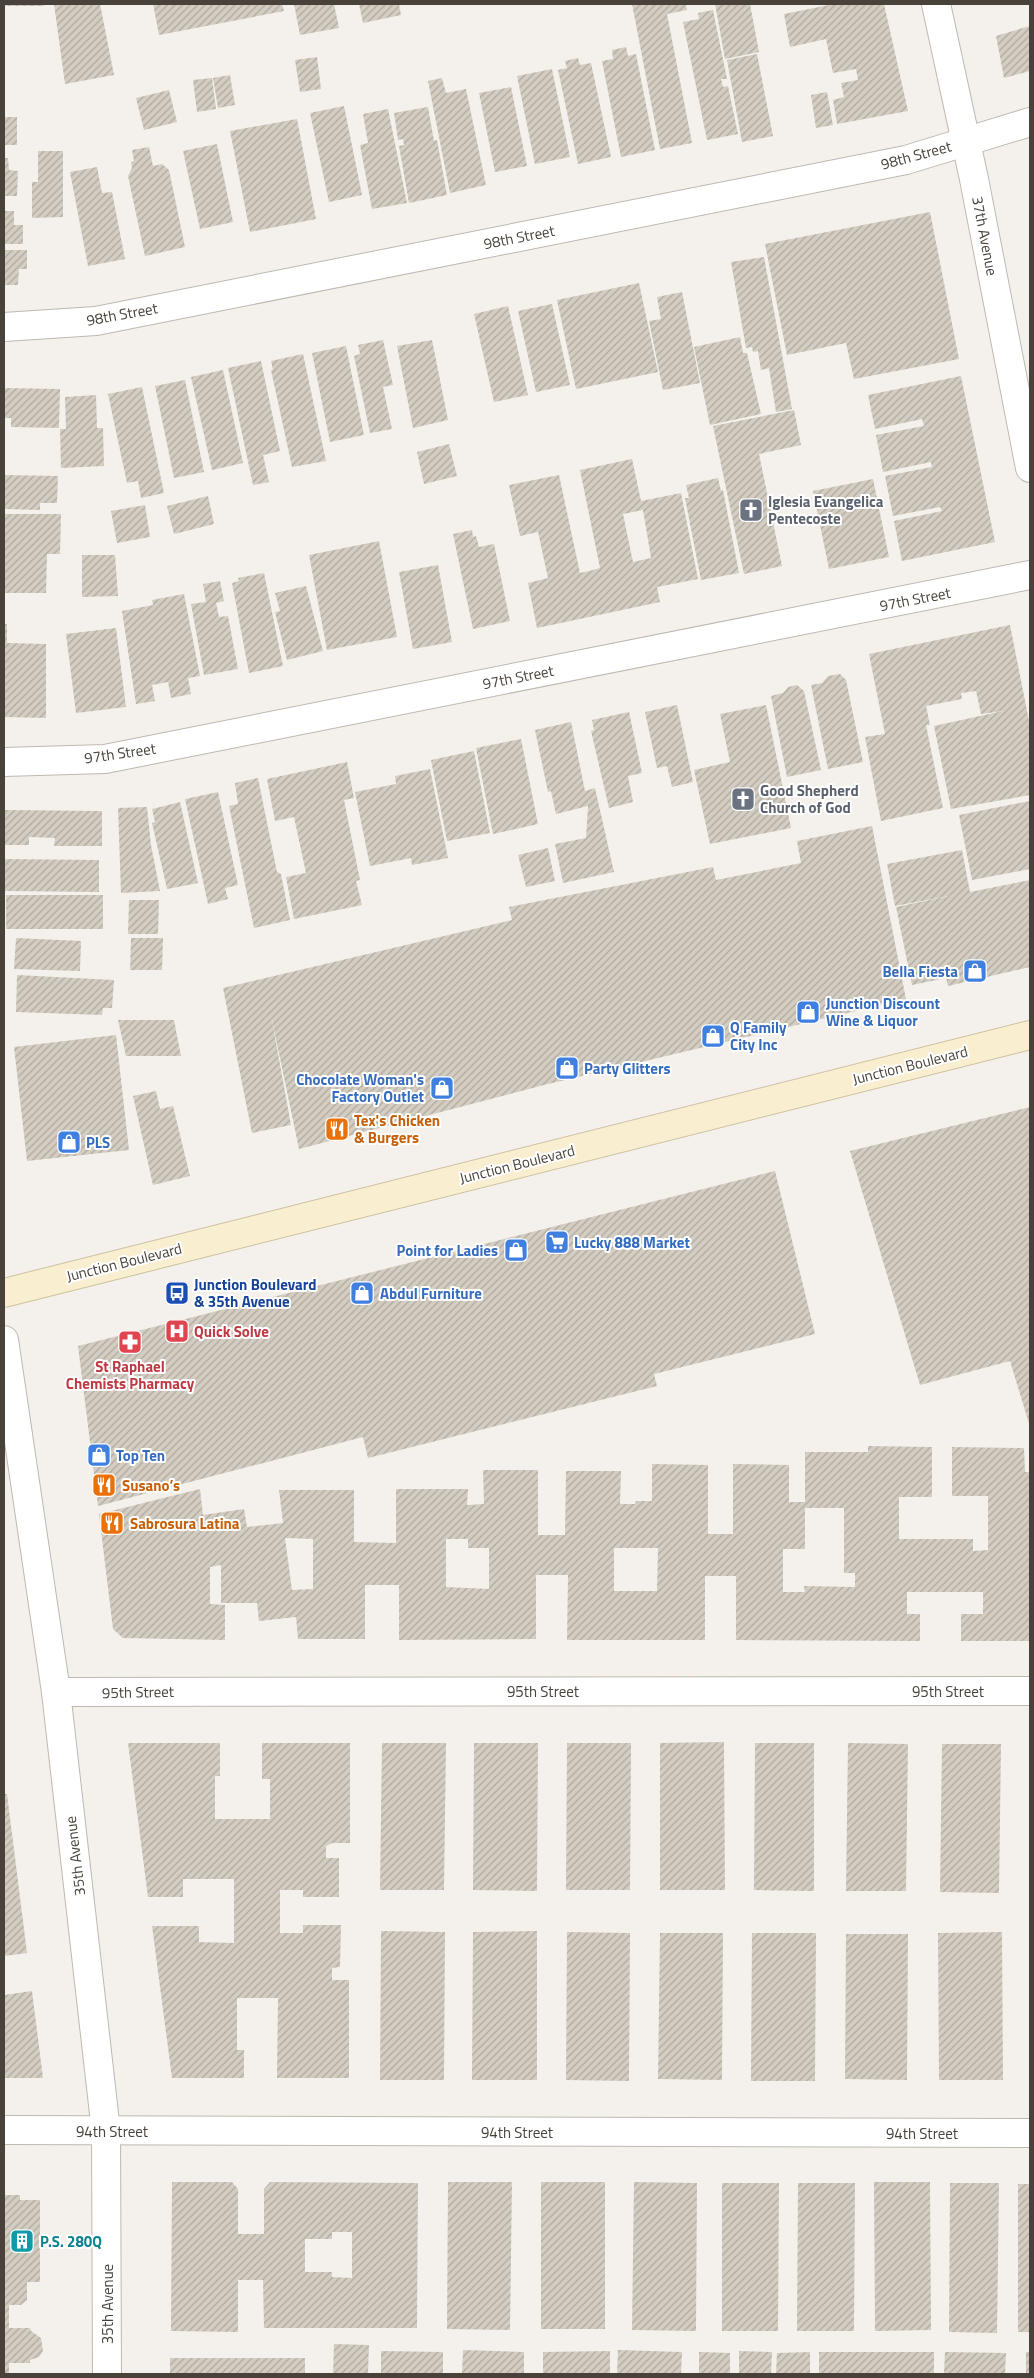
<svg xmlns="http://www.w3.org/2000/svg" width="1034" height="2378" font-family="'Titillium Web',sans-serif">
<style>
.building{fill:url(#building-hatch);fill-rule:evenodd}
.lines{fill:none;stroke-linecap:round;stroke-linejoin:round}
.minor-casing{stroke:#bfb8af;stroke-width:30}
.secondary-casing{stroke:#cec1a0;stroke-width:30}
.minor{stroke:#fff;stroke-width:28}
.secondary{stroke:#f9eed0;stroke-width:28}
.labels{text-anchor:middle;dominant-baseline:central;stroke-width:4;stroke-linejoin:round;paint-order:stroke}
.street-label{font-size:15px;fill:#48423a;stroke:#fff}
.worship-label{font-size:15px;font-weight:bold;fill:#5b616d;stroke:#fff;text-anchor:start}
.shop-label{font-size:15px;font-weight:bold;fill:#366cbe;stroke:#fff;text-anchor:start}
.food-label{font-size:15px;font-weight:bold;fill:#c56008;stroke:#fff;text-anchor:start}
.transit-label{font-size:15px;font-weight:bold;fill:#164399;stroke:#fff;text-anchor:start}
.health-label{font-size:15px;font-weight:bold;fill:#be3a42;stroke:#fff;text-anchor:start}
.culture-label{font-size:15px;font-weight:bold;fill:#0d838f;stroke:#fff;text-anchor:start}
</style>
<defs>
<pattern id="building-hatch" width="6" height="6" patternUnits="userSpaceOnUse" patternTransform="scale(1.25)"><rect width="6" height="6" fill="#d4cdc2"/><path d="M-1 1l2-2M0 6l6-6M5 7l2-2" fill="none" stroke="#aea89f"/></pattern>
</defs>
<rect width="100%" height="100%" fill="#f4f1ec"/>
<!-- building -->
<g class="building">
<rect x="4" y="4" width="40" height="2"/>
<path d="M54,4H100L114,75L65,84Z"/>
<path d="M153,4H282L284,11L159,35Z"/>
<path d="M294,4H334L339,28L300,35Z"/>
<path d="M359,4H399L401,15L363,23Z"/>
<path d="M632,4H686L687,10L667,14L692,143L660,149Z"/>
<path d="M715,4H750L759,52L725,59Z"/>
<path d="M834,4H884L908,111L837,124L833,100L844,97L841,83L858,80L856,69L833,73L826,39L790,47L784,14Z"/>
<path d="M713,10L727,79H721L723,87L728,86L738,134L707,140L683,22L699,19L698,13Z"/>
<path d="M1030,26V71L1004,78L996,36Z"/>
<path d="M626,47L628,56L636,54L655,150L621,157L602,61L613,59L612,50Z"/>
<path d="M757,54L773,136L742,142L727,60Z"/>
<path d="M317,57L321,89L300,92L295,60Z"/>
<path d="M578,58L580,65L591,63L611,157L578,164L558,70L567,68L565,61Z"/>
<path d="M552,69L570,157L535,164L517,76Z"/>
<path d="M230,75L235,105L218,108L213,78Z"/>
<path d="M212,78L216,109L197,112L193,80Z"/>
<path d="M442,78L446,93L466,89L486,185L450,193L428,81Z"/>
<path d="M511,87L527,166L495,172L479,93Z"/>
<path d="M169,90L177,122L144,130L136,98Z"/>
<path d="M827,92L833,125L816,128L811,95Z"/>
<path d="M344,106L362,195L329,202L310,113Z"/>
<path d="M428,107L434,141L437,140L447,195L409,203L399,146L404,145L403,139L398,140L394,113Z"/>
<path d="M388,109L407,203L372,209L360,145L368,143L363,114Z"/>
<rect x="4" y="117" width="13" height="28"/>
<path d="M297,119L316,219L250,232L230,131Z"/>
<path d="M217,144L233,222L200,229L183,151Z"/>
<path d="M149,147L153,166L162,164L169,170L185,247L145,256L128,176L132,168L131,162L134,161L132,150Z"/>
<path d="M38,151H63V217L32,218V182H38Z"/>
<path d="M4,158H8L9,170L18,171L17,196H4Z"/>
<path d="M97,167L102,193L112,192L125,259L88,266L70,172Z"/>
<path d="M4,211H14V225H23V244H4Z"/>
<path d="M930,212L959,359L854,379L846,343L787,355L765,244Z"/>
<path d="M4,250H27V269H19L18,285H4Z"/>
<path d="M764,257L792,409L776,412L769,368L761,370L758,351L753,352L752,347L746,348L731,262Z"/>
<path d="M639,283L658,372L576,389L557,300Z"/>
<path d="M682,292L700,383L663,390L649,321L661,319L657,297Z"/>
<path d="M552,304L570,385L536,392L518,311Z"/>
<path d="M508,306L528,395L494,402L474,314Z"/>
<path d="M740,337L743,353H747L761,414L710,425L694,347Z"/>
<path d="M383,340L393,385L383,387L392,429L370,433L354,356L360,354L358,345Z"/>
<path d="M432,340L448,420L413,428L397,346Z"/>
<path d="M346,346L364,435L330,442L312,353Z"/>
<path d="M303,354L326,461L292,467L271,370H273L271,361Z"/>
<path d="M261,361L280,451L263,455L269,482L253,485L228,368Z"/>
<path d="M223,370L243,463L212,470L191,377Z"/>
<path d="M961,376L995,542L902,561L894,521L942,511L940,507L893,516L885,476L932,467L931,462L883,472L876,435L924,426L922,419L875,429L868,395Z"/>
<path d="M185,380L204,472L174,478L155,386Z"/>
<path d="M142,387L164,493L141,498L138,481L127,483L108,394Z"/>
<path d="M4,388L60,389L59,428L11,427V418H4Z"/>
<path d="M96,395L97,428H103L104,466L61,468L60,429H66L65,397Z"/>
<path d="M794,410L801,445L759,454L782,566L744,574L713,426Z"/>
<path d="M449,444L457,476L424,484L417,452Z"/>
<path d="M632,459L641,501L681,493L698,579L657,587L660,602L537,628L528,583L548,578L538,532L520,536L509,485L559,475L580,573L589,571L600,568L580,470ZM643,510L651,558L633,562L623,514Z"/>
<path d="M4,475L58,476L57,503H40V510L4,509Z"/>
<path d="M718,478L721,491L723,490L739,573L701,580L685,498H689L686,485Z"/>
<path d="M873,479L889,557L829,569L813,491Z"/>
<path d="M208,496L214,524L174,534L167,506Z"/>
<path d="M145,505L150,537L117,543L111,511Z"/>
<path d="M4,514H61L60,554H47L46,593H4Z"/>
<path d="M472,530L473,537L476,536L479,547L494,544L510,621L473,629L453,534Z"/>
<path d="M379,541L397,637L327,650L309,555Z"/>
<path d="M82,555H115L118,596L82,597Z"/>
<path d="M438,565L452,642L413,649L399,572Z"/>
<path d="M264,573L283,666L249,673L232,583L239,581L238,578Z"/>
<path d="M220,581L224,601L216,603L219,617L228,616L238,669L204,675L191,604L206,602L203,584Z"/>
<path d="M306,586L323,651L287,660L275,612L280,611L275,593Z"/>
<path d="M184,594L200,676L188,678L191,694L171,698L168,682L152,685L155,701L136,704L122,611L153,605L152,600Z"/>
<path d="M4,624H7V643L46,644V718L4,717Z"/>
<path d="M1010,625L1030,726V795L951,809L934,726L1003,711L981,714L976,691L961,693L962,699L926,706L930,725H926L943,808L881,821L865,737L885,734L869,654Z"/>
<path d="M116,628L126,707L76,713L66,634Z"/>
<path d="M840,674L846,680L863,762L828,769L811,685L822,683L828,676Z"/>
<path d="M797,685L804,691L821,770L787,777L771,696L783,693L788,687Z"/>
<path d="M677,705L693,782L672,787L667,766L657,768L645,712Z"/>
<path d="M766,705L791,828L710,844L694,770L730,762L720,714Z"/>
<path d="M629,712L642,773L628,776L633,802L609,808L591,731L594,730L592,720Z"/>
<path d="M571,722L585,791L595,788L614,872L563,883L555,844L586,838L588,806L556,814L551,791L548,792L535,730Z"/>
<path d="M521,739L538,824L493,834L476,748Z"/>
<path d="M474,751L490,833L447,841L431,760Z"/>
<path d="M347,762L354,798L344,800L360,880L356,881L362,905L294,919L286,877L306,873L294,817L275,821L267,779Z"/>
<path d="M430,769L448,858L412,865L411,858L370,866L355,792L396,784L395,776Z"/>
<path d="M258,778L277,872L281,874L290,920L254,928L229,806L238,804L235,783Z"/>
<path d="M218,792L238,885L225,888L228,899L208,904L185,799Z"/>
<path d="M1030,801V869L972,880L959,815Z"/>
<path d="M180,802L198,883L167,889L152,823L155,822L152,809Z"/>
<path d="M147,807L151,845L160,891L121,893L118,808Z"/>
<path d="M4,810L102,811V846H54L55,838L29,837V845H4Z"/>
<path d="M872,826L906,999L544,1085L299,1149L271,1015L291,1125L252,1133L223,988L512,920L509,907L713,867L716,880L801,863L797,841Z"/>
<path d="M548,848L555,881L526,887L518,855Z"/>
<path d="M962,850L970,892L1030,880V967L948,986L946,978L912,985L896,907L954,895L895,906L887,864Z"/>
<path d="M4,859L99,860V892L4,891Z"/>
<rect x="6" y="895" width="97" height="34"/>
<path d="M129,900H159L158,934H128Z"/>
<path d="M16,938L81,941L80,971L14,969Z"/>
<path d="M131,938H163L162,970H130Z"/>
<path d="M17,975L114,980L112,1008H103L102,1015L16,1012Z"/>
<path d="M118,1020H174L181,1056H126Z"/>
<path d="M116,1035L129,1150L27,1161L14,1047Z"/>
<path d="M156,1091L160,1109L173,1106L190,1176L153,1185L133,1096Z"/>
<path d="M1030,1107V1427L1010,1361L920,1385L850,1151Z"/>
<path d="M775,1171L815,1334L654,1374L657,1386L368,1458L363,1437L98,1506L78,1346Z"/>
<path d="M868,1446L932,1447V1497H899V1539H973V1551L988,1550V1496H952V1447L1024,1448L1025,1472H1030V1641H961V1614H983V1592H907V1614H920V1641L736,1640V1576H705V1640H567L568,1575H536V1639L399,1640V1585H365V1639H298L296,1617L259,1621L257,1603H221V1565L210,1567V1604L225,1605V1640L123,1638L113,1629L99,1514L200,1489L203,1515L244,1509L247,1527L283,1523L279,1490H354V1542L396,1543V1489H468L467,1505L484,1504L483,1470H538V1535H565L566,1471H621L620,1504H635L636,1501H652V1464L708,1465V1534H733V1464L789,1465V1502H805V1452H868ZM805,1508H844V1573H855V1587L804,1586L805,1592H783V1549H805ZM285,1538L313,1539V1589L292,1590ZM446,1539H468V1548H489V1589L446,1587ZM614,1548H658L657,1591H614Z"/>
<path d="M724,1742L725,1890H660V1743Z"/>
<path d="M128,1743H220V1776H215V1819H270V1779H262V1743H350V1843H332L326,1846V1858H339V1897H303V1890H280V1933H303V1925H341L340,1967L332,1968V1980H349V2078H277L278,1998H237V2050H244V2078H172L152,1926H199V1942L234,1943V1879H183V1897H148Z"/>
<path d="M382,1743H446L444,1890H380Z"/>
<path d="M474,1743H538L537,1891L473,1890Z"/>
<path d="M567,1743H631L630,1890H566Z"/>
<path d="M755,1743H814V1891L754,1890Z"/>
<path d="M848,1743L908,1744L906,1891H846Z"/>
<path d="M942,1744H1001L999,1893L940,1892Z"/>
<path d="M4,1794H7L27,1953L4,1956Z"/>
<path d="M381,1931L445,1932L444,2080H380Z"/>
<path d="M537,1931V2080H472L473,1932Z"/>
<path d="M567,1932L630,1933L629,2081L566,2080Z"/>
<path d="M1002,1932L1003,2080H939L938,1933Z"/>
<path d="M660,1933H723L722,2080L658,2079Z"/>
<path d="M752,1933H816L815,2081H751Z"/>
<path d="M846,1934H908L907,2080L845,2079Z"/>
<path d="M32,1991L43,2078H4V1995Z"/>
<path d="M172,2182H232L238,2189V2234H264V2189L270,2182L418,2183L417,2328H264L263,2280H238V2332L171,2331ZM332,2232H352V2278L332,2277V2272H305V2239H332Z"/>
<path d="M448,2182H512L510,2330L447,2329Z"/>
<rect x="541" y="2182" width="64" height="147"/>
<path d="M634,2182L697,2183L696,2331L632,2330Z"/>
<path d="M874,2182H930L931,2330L875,2331Z"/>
<path d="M722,2183H779L778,2331H722Z"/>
<path d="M798,2183H855L854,2331H797Z"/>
<path d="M950,2183H999L997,2333L949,2332Z"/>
<rect x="1018" y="2184" width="12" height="148"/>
<path d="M4,2195H20V2200H40V2282H27V2300L21,2305H9V2328H30L31,2331L41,2338L43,2351L39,2357L30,2360V2363H9V2374H4Z"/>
<path d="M334,2344L369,2345L368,2374H333Z"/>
<path d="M463,2350L524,2352V2374H462Z"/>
<path d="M618,2350L682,2352L681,2374H617Z"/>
<path d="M381,2351L443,2352V2374H381Z"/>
<path d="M610,2351V2374H543V2352Z"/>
<path d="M739,2351L772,2352L771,2374H739Z"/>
<path d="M699,2352L730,2353V2374H699Z"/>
<path d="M810,2352V2374H776L777,2353Z"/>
<rect x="819" y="2352" width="115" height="22"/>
<path d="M945,2352L1006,2353L1005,2374H944Z"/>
<rect x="1026" y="2352" width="4" height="22"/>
<rect x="170" y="2358" width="135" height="16"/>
</g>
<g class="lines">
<!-- minor casing -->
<g class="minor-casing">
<g id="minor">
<path d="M936,4L974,179L1030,468"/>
<path d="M4,327L96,321L906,160L1030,122"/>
<path d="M4,762L105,759L1030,575"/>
<path d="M4,1340L56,1692L106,2131L107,2374"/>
<path d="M56,1692L1030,1691"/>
<path d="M4,2130L1030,2133"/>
</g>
</g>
<!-- secondary casing -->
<g class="secondary-casing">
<path id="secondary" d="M4,1293L1030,1035"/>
</g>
<!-- minor -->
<use href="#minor" class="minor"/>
<!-- secondary -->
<use href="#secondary" class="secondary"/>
</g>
<!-- icons -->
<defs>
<g id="church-square" transform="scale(1.25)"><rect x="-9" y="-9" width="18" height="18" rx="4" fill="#6b7280" stroke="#fff"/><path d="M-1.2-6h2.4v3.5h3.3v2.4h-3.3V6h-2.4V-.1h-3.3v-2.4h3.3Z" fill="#fff"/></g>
<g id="shop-square" transform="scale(1.25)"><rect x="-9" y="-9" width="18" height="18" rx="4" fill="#3f7fe0" stroke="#fff"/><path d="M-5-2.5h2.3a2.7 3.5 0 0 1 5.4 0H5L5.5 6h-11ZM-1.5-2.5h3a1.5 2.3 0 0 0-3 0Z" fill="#fff"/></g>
<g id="restaurant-square" transform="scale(1.25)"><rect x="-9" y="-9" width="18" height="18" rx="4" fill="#e8710a" stroke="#fff"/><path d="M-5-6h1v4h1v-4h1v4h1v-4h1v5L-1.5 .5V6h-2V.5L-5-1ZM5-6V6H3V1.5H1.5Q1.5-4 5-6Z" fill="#fff"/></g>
<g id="supermarket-square" transform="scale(1.25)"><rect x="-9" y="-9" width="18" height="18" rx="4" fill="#3f7fe0" stroke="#fff"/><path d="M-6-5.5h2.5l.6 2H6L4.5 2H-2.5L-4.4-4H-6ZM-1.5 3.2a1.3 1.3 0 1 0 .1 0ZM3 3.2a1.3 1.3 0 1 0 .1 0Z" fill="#fff"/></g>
<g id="bus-square" transform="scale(1.25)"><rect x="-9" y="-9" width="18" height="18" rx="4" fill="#1a4fb4" stroke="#fff"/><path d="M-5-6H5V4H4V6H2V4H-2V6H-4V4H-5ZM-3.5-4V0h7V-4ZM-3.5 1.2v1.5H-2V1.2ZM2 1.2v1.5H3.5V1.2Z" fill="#fff"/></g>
<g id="hospital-square" transform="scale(1.25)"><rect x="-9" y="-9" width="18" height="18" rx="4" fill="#e0444e" stroke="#fff"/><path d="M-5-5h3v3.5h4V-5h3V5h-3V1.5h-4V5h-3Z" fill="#fff"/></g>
<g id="pharmacy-square" transform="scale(1.25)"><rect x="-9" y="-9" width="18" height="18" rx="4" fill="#e0444e" stroke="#fff"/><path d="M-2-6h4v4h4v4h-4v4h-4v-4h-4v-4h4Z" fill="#fff"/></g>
<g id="building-square" transform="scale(1.25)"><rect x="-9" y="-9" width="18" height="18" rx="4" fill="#0f9aa8" stroke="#fff"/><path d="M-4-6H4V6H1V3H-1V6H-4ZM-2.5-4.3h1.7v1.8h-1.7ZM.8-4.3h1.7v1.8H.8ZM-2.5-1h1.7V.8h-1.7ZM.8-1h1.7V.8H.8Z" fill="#fff"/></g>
</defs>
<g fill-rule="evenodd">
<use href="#church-square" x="751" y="510"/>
<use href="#church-square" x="743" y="799"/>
<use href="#shop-square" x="975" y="971"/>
<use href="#shop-square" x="808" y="1012"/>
<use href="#shop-square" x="713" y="1036"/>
<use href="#shop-square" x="567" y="1068"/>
<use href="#shop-square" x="442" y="1088"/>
<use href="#restaurant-square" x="337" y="1129"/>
<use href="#shop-square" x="69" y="1142"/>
<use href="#supermarket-square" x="557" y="1242"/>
<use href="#shop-square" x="516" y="1250"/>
<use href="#bus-square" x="177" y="1293"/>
<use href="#shop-square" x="362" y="1293"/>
<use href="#hospital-square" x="177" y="1331"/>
<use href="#pharmacy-square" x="130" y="1342"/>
<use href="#shop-square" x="99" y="1455"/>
<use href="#restaurant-square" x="104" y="1485"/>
<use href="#restaurant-square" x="112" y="1523"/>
<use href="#building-square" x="22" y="2241"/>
</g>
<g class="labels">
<!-- street labels -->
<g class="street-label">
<text transform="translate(916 155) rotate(-15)">98th Street</text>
<text transform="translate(985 236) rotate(79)">37th Avenue</text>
<text transform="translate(519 237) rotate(-11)">98th Street</text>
<text transform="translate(122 314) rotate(-10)">98th Street</text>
<text transform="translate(915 599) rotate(-11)">97th Street</text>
<text transform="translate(518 677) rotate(-11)">97th Street</text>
<text transform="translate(120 753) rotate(-8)">97th Street</text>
<text transform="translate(910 1065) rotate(-14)">Junction Boulevard</text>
<text transform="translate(517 1164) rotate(-14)">Junction Boulevard</text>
<text transform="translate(124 1262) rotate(-14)">Junction Boulevard</text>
<text x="543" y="1691">95th Street</text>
<text x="948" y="1691">95th Street</text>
<text transform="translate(138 1692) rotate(-1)">95th Street</text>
<text transform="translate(75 1856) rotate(-97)">35th Avenue</text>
<text x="112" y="2131">94th Street</text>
<text x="517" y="2132">94th Street</text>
<text x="922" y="2133">94th Street</text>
<text transform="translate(107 2304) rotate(-90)">35th Avenue</text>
</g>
<!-- worship labels -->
<g class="worship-label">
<text x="768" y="501">Iglesia Evangelica<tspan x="768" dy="17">Pentecoste</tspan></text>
<text x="760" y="790">Good Shepherd<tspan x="760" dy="17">Church of God</tspan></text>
</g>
<!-- shop labels -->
<g class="shop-label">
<text x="958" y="971" text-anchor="end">Bella Fiesta</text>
<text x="826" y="1003">Junction Discount<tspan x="826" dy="17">Wine &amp; Liquor</tspan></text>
<text x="730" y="1027">Q Family<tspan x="730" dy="17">City Inc</tspan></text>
<text x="584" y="1068">Party Glitters</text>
<text x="424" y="1079" text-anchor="end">Chocolate Woman's<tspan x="424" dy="17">Factory Outlet</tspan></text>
<text x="86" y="1142">PLS</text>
<text x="574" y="1242">Lucky 888 Market</text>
<text x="498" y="1250" text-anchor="end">Point for Ladies</text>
<text x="380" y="1293">Abdul Furniture</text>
<text x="116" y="1455">Top Ten</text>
</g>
<!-- food labels -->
<g class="food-label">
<text x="354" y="1120">Tex's Chicken<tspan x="354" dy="17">&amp; Burgers</tspan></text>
<text x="122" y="1485">Susano’s</text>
<text x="130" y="1523">Sabrosura Latina</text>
</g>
<!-- transit labels -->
<g class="transit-label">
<text x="194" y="1284">Junction Boulevard<tspan x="194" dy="17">&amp; 35th Avenue</tspan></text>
</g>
<!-- health labels -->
<g class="health-label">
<text x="194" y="1331">Quick Solve</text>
<text x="130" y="1366" text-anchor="middle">St Raphael<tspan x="130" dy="17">Chemists Pharmacy</tspan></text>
</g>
<!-- culture labels -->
<g class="culture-label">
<text x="40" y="2241">P.S. 280Q</text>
</g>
</g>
<!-- border -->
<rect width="1034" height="2378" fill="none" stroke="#48423a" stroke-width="10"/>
</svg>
